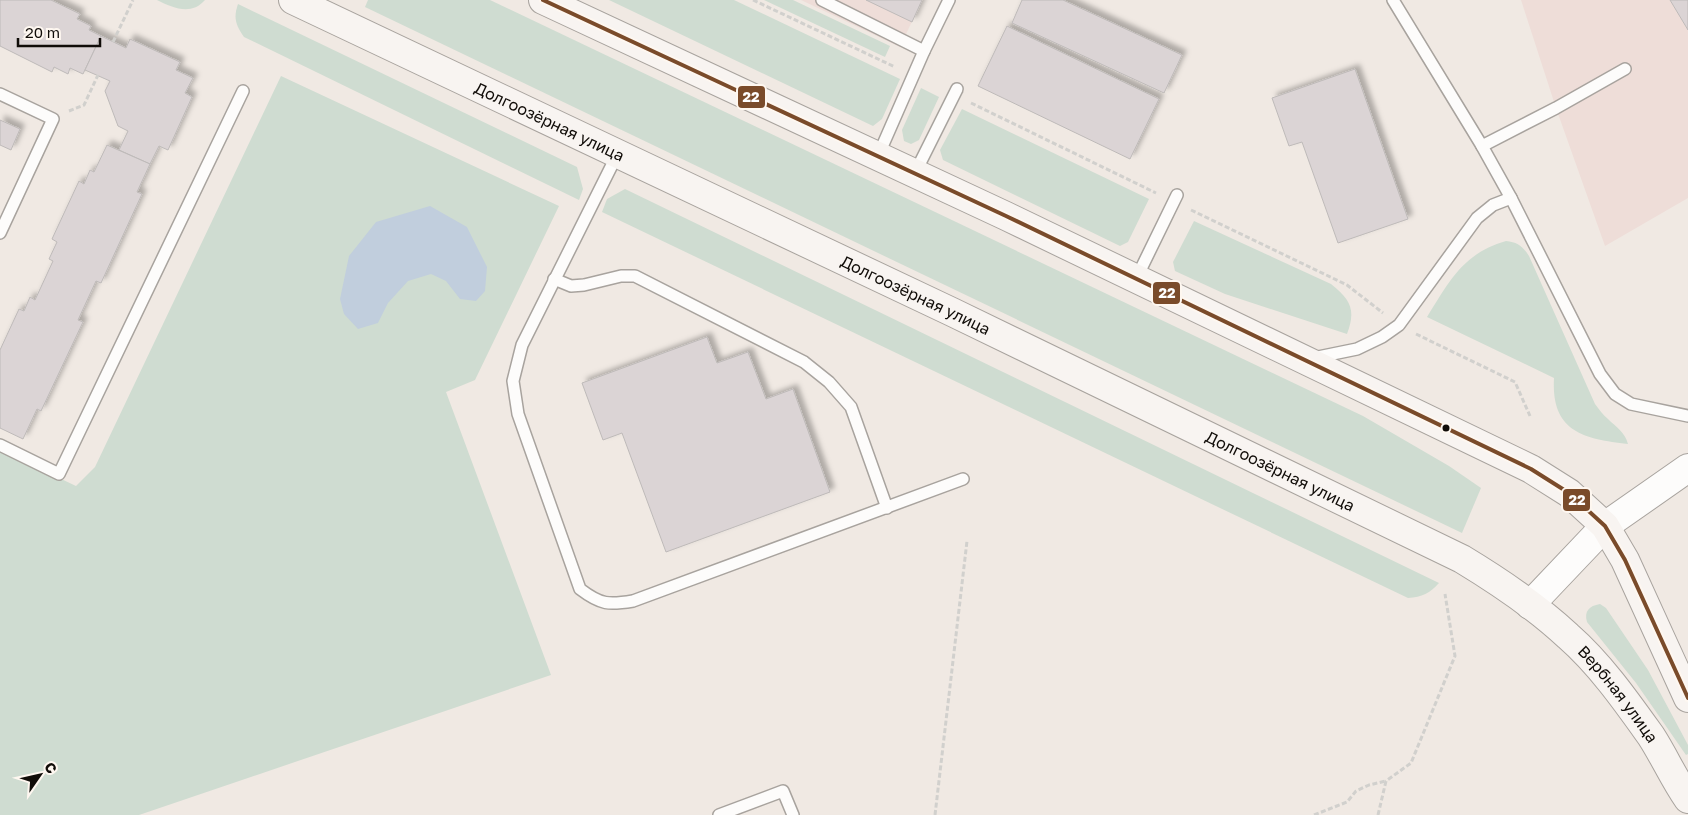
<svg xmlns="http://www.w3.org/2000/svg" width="1688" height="815" font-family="'Golos Text',sans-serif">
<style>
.industrial{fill:#eeddd8}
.green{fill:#cfdcd1}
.water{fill:#c1cedd}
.building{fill:#dbd4d5;stroke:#bebab9;filter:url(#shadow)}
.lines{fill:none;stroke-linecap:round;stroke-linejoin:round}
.service-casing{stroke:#a8a39e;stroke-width:14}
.tertiary-casing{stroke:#a8a39e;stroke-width:30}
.secondary-casing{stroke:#a8a39e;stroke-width:30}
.path{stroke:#d1d0cd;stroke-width:3;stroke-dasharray:5 2.5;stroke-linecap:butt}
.service{stroke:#fdfcfb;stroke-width:11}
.tertiary{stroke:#fdfcfb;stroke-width:28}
.secondary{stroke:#f8f4f1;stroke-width:28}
.bus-1-casing{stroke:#fef7f0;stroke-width:8}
.bus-1{stroke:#7a4b2a;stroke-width:4}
.bus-dot{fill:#100c08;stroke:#fef7f0;stroke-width:2}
.labels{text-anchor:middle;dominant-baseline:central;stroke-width:4;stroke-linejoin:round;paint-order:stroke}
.street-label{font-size:16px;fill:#100c08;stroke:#fef7f0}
.line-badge{stroke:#fef7f0;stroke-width:2}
.badge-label{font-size:14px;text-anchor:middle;font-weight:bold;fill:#fff}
</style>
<defs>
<filter id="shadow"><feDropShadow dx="4.5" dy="-4.5" stdDeviation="2.5" flood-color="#0004"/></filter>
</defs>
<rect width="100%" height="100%" fill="#f0e9e3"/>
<!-- industrial -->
<g class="industrial">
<path d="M801,0H922L900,47Z"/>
<path d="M1521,0H1688V198L1605,246L1556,108Z"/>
</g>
<!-- green -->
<g class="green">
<path d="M157,0H205C191,16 173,8 157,0Z"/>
<path d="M368,0H490L1363,416L1449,466L1481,488L1462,533L365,7Z"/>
<path d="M609,0H734L900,79L882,119L873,126Z"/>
<path d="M764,0H793L890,46L885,57Z"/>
<path d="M238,4L577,167L583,189L579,200L244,37C236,26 233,18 238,4Z"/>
<path d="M281,76L559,206L475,380L446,392L551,675L139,815H0V450L76,486L95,467Z"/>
<path d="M921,88L939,97L919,140L911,144L904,141L902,130Z"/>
<path d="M962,109L1149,199L1128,242L1120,246L943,160L940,150Z"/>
<path d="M625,189L1439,583C1430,593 1422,597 1408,598L602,212L607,199Z"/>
<path d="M1194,221L1331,284C1351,300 1356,310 1347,334L1225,294L1175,271L1173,262Z"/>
<path d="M1506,241C1518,242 1523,247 1529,256L1595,404C1599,409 1603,415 1608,419C1616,427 1625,432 1628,444C1582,439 1551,431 1554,378L1427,317C1449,282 1463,253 1506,241Z"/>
<path d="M1600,604L1606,608L1648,670L1688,745V754L1686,755L1636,683L1587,622C1584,611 1589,606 1600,604Z"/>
</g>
<!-- water -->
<path class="water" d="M430,206L467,227L487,267L485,291L476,301L460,299L446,281L431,274L408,281L388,303L378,323L358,329L344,314L340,299L349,256L376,222Z"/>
<!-- building -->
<g class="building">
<path d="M0,0H51L80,14L77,19L91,26L89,30L101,36L83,74L70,68L68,74L54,67L52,72L0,46Z"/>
<path d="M866,0H922L912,22Z"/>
<path d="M1022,0H1063L1182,55L1164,93L1012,23Z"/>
<path d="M1670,0H1688V30Z"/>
<path d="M1007,26L1159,99L1130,159L978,86Z"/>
<path d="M101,36L126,48L130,39L180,62L176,70L193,78L185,93L192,97L168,150L159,146L150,164L119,150L128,131L118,126L105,91L110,81L85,70Z"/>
<path d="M1355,69L1408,219L1338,243L1302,142L1289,146L1272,98Z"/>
<path d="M0,120L20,129L11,150L0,145Z"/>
<path d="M107,145L150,164L137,192L142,194L101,283L96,281L78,320L83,322L41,411L37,409L23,439L0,428V350L19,309L24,311L30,297L35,300L53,261L49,259L57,242L52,239L79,181L84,184L90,170L94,172Z"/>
<path d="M707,337L717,363L748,352L766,399L793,389L830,492L666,552L622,433L603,440L582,383Z"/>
</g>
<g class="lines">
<!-- service casing -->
<g class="service-casing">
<g id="service">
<path d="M822,0L924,51"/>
<path d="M1393,0L1482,146L1511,198L1600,374L1615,394L1631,404L1688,416"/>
<path d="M0,94L53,119L0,233"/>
<path d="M1482,146L1556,108L1625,69"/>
<path d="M618,153L522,345L513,381L518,414L580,589C601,605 609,605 633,601L963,479"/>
<path d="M878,156L924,51L949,0"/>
<path d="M915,173L957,89"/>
<path d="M554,279L571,286L584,285L621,276H635L804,362L829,382L851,407L887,508"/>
<path d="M1136,279L1177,195"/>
<path d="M1313,358L1357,349L1382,337L1399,325L1477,218L1493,205L1511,198"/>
<path d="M0,445L59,474L243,91"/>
<path d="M719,815L783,791L793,815"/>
</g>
</g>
<!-- tertiary casing -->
<g class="tertiary-casing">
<path id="tertiary" d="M1530,605L1605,526L1688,468"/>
</g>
<!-- secondary casing -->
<g class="secondary-casing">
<g id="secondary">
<path id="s1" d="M293,0L952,312L1462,559C1500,582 1536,606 1568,636C1600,664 1626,701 1651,736C1664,756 1674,779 1688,799"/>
<path d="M543,0L1006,216L1531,469L1569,493L1605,526L1625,560L1688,698"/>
</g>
</g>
<!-- path -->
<g class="path">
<path d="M753,0L895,67"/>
<path d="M113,42L133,0"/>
<path d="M971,103L1156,193"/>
<path d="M69,111L84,105L98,75"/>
<path d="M1191,210L1347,285L1383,313"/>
<path d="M1416,334L1515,382L1530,416"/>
<path d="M935,815L967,541"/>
<path d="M1314,815L1347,802L1356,791L1369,785L1386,781"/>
<path d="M1378,815L1386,781L1411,763L1455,656L1445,594"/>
</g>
<!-- service -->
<use href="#service" class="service"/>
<!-- tertiary -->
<use href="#tertiary" class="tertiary"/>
<!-- secondary -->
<use href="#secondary" class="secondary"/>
<!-- bus-1 casing -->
<g class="bus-1-casing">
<path id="bus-1" d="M543,0L1006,216L1531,469L1569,493L1605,526L1625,560L1688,698"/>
</g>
<!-- bus-1 -->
<use href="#bus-1" class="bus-1"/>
</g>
<!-- markers -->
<circle class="bus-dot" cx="1446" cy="428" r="4.5"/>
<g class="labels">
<!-- street labels -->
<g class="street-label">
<text stroke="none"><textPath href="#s1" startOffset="284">Долгоозёрная улица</textPath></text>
<text stroke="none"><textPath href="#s1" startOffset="689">Долгоозёрная улица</textPath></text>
<text stroke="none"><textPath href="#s1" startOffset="1094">Долгоозёрная улица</textPath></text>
<text stroke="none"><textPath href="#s1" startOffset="1504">Вербная улица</textPath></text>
</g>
</g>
<g class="line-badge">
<rect x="737" y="85" width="29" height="24" rx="5" fill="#7a4b2a"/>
<rect x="1152" y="281" width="29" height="24" rx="5" fill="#7a4b2a"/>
<rect x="1562" y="488" width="29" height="24" rx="5" fill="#7a4b2a"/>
</g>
<g class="badge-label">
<text x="751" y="102">22</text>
<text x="1167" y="298">22</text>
<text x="1577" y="505">22</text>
</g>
<!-- north arrow -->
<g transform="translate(40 775) rotate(56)" stroke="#fef7f0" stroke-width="4" paint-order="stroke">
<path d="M0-4L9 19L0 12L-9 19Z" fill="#100c08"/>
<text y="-8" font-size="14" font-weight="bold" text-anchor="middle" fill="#100c08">С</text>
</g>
<!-- scale -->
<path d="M18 38v8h82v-8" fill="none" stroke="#100c08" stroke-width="2.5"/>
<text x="25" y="38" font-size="15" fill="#100c08" stroke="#fef7f0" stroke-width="4" paint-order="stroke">20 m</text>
</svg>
